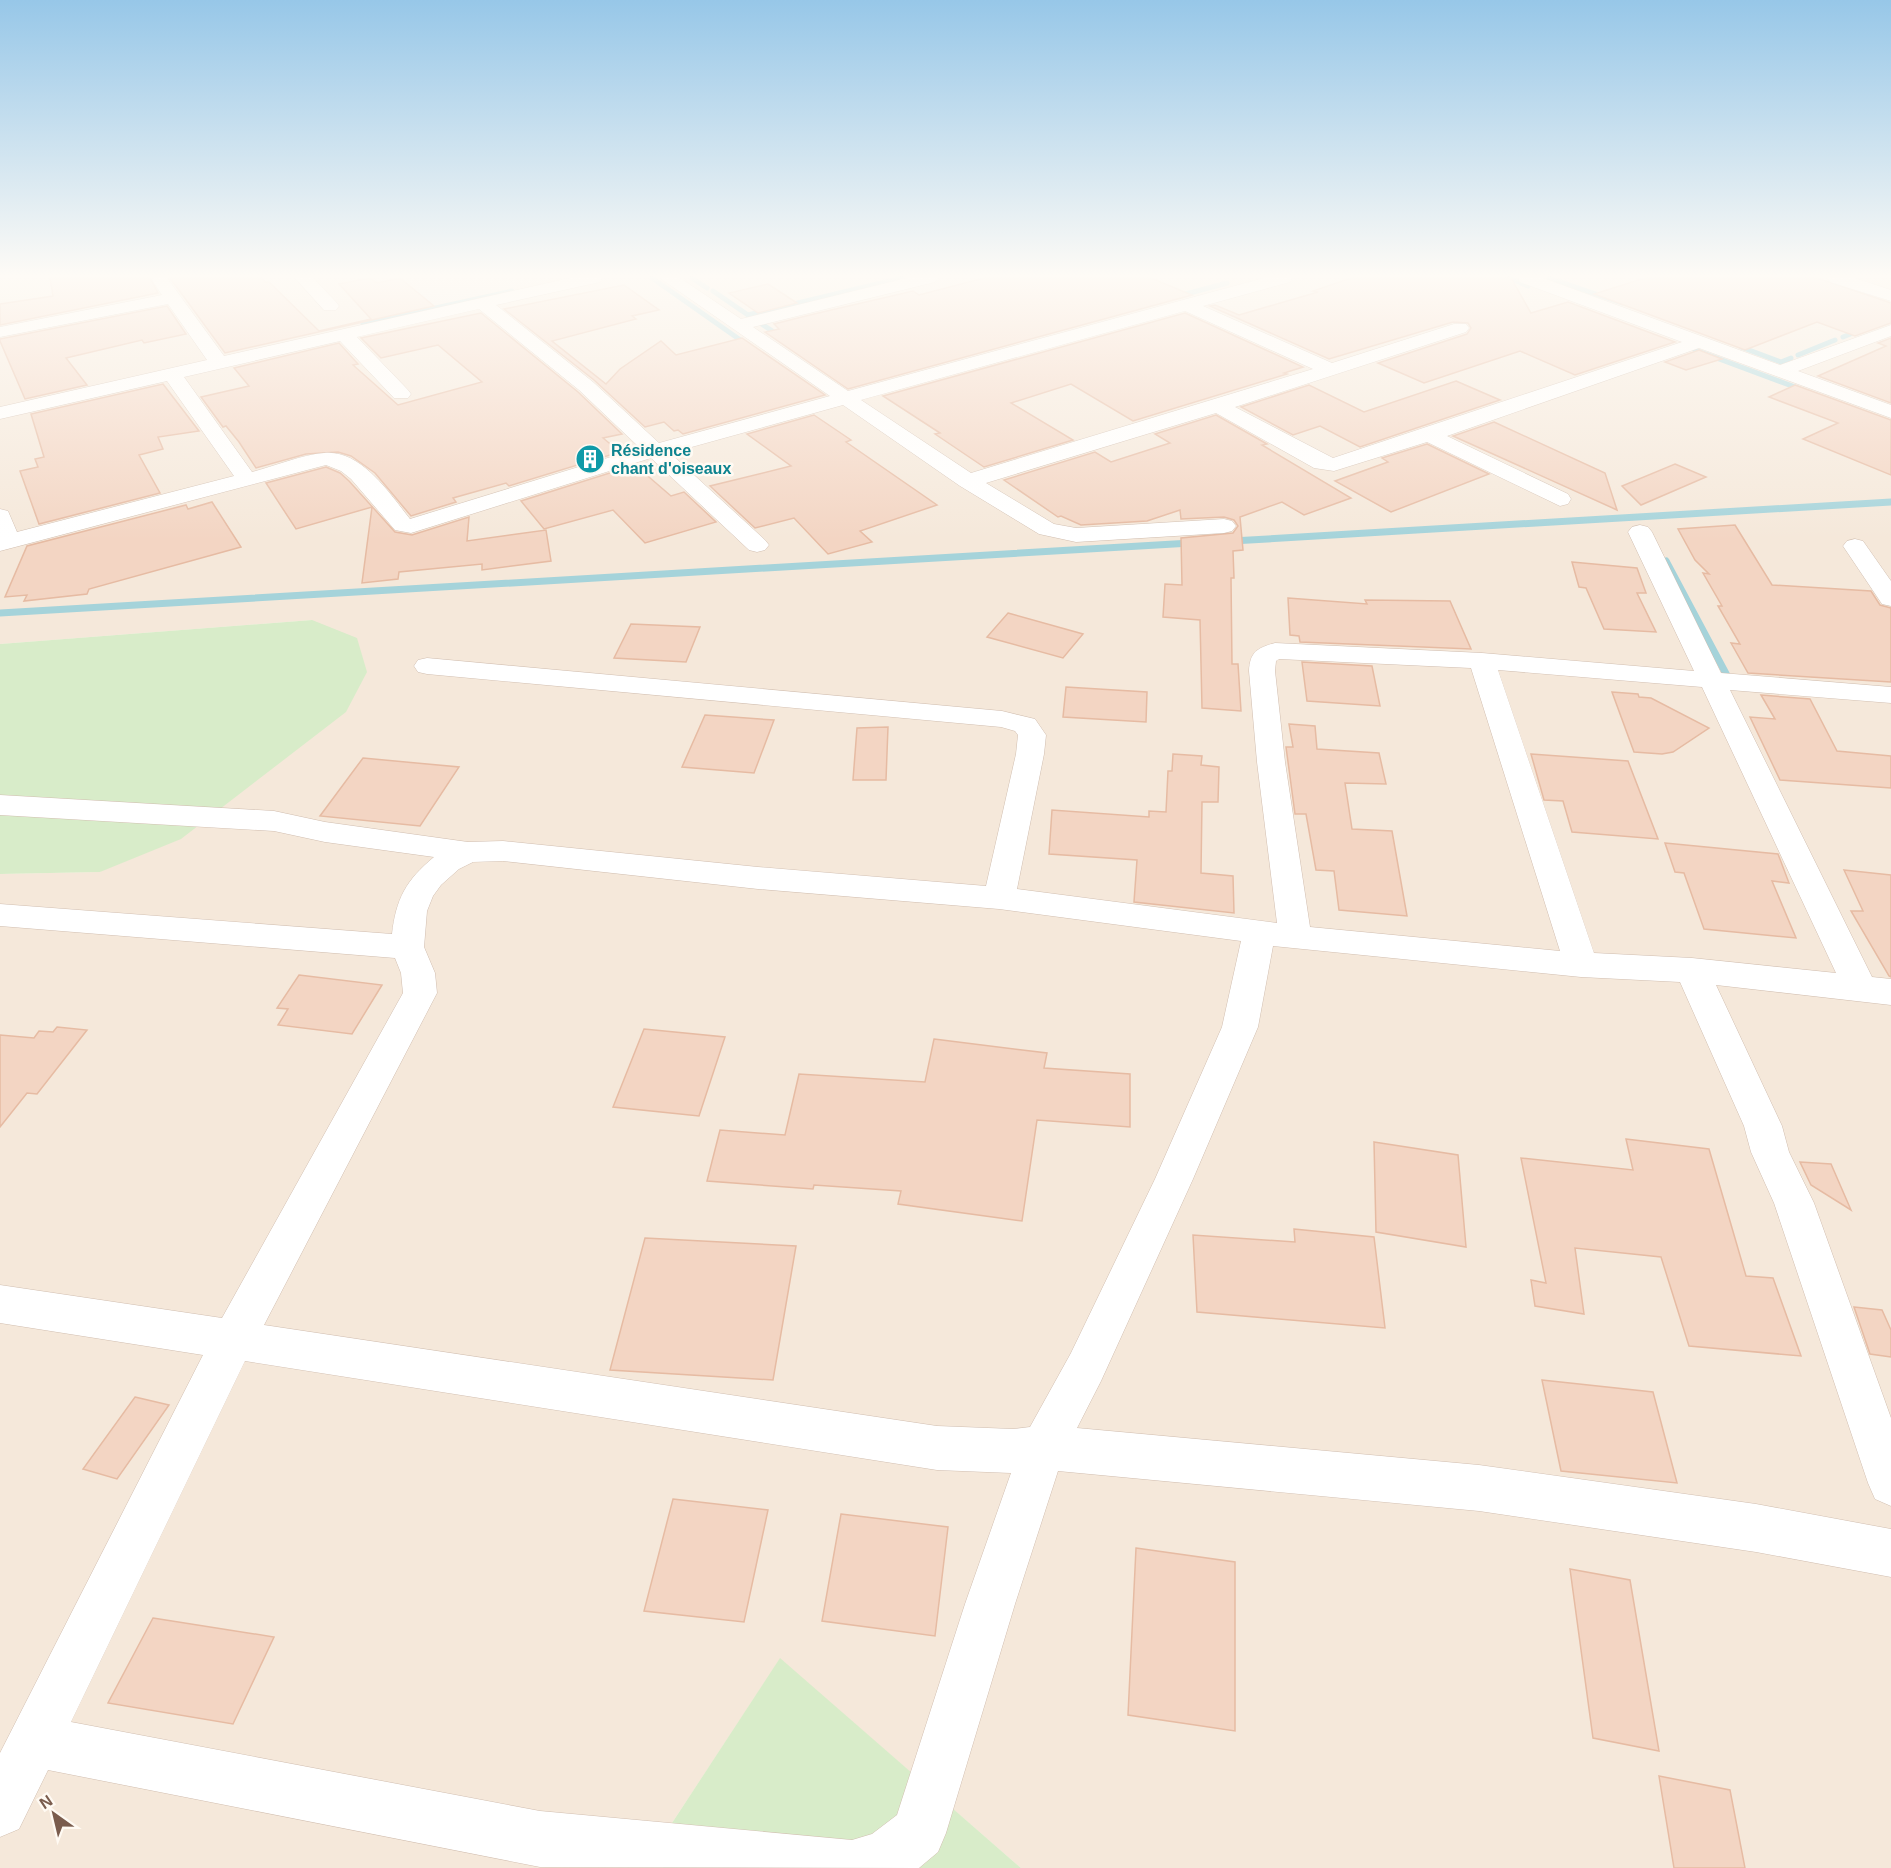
<svg xmlns="http://www.w3.org/2000/svg" width="1891" height="1868" font-family="Helvetica,sans-serif">
<style>
.residential{fill:#f5e8da}
.industrial{fill:#efe9e4}
.green{fill:#d8ecc9}
.lines{fill:none;stroke-linecap:round;stroke-linejoin:round}
.stream-far1{stroke:#a5d3da;stroke-width:5}
.stream{stroke:#a5d3da;stroke-width:7}
.building{fill:#f3d5c3;stroke:#e6bba3;stroke-width:1.5}
.minor-casing{stroke:#d1beb0;stroke-width:1}
.minor{fill:#fff;fill-rule:evenodd}
.labels{text-anchor:middle;dominant-baseline:central;stroke-width:5;stroke-linejoin:round;paint-order:stroke}
.far-culture-label{font-size:16px;font-weight:bold;fill:#0d838f;stroke:#fffaf3;text-anchor:start}
</style>
<rect width="100%" height="100%" fill="#fdf6ec"/>
<!-- residential -->
<path class="residential" d="M0,278H1891V1868H1021L780,1659L672,1823L663,1868H0V874L100,872L312,620L0,644Z"/>
<!-- industrial -->
<path class="industrial" d="M407,278H557L407,311L393,293L416,288Z"/>
<!-- green -->
<g class="green">
<path d="M312,620L357,638L367,672L346,712L181,839L100,872L0,874V644Z"/>
<path d="M780,1658L1021,1868H663L672,1823Z"/>
</g>
<g class="lines">
<!-- stream-far1 -->
<g class="stream-far1">
<path d="M652,278L746,344"/>
<path d="M692,278L707,288"/>
<path d="M1509,278L1528,286"/>
<path d="M1549,278L1622,303"/>
<path d="M713,291L748,315"/>
<path d="M1182,295L1227,283"/>
<path d="M748,315L902,278"/>
<path d="M760,323L780,336"/>
<path d="M363,324L512,291"/>
<path d="M1843,337L1860,330"/>
<path d="M1741,347L1781,362L1791,358"/>
<path d="M1695,350L1803,390"/>
<path d="M1798,355L1835,340"/>
</g>
<!-- stream -->
<g class="stream">
<path d="M1232,541L1891,502"/>
<path d="M1666,561L1731,683"/>
<path d="M0,613L1191,543"/>
</g>
</g>
<!-- building -->
<g class="building">
<path d="M50,278H150L158,293L0,325V304L53,296Z"/>
<path d="M170,278H262L265,282H269L319,331L371,319L339,284L370,278L377,283L400,278L434,306L225,353Z"/>
<path d="M984,278H1151L1192,295L848,389L765,332L779,329L774,324L814,314L913,291L919,295Z"/>
<path d="M1351,278H1511L1531,313L1568,302L1675,342L1575,375L1520,351L1424,383L1378,363L1467,334L1471,328L1468,323L1453,322L1329,359L1210,306L1215,305L1239,315L1318,292L1313,291Z"/>
<path d="M1645,278H1817L1891,303V323L1855,336L1817,322L1745,350L1594,294Z"/>
<path d="M768,284L797,303L758,313L729,293Z"/>
<path d="M624,285L659,310L632,316L636,319L552,341L606,384L620,369L661,341L676,355L742,338L825,395L683,434L678,430L674,431L664,422L645,427L594,380L504,309Z"/>
<path d="M167,306L186,334L144,343L142,340L66,358L87,385L25,399L0,341V339Z"/>
<path d="M481,313L578,392L622,434L603,438L620,452L509,486L506,483L453,498L456,502L411,516L375,473L351,456L338,452L306,454L256,468L239,442L226,426L223,427L201,397L249,386L234,368L339,343L358,364L353,365L398,405L482,382L438,345L381,358L361,338Z"/>
<path d="M1185,313L1303,367L1284,373L1287,374L1133,421L1071,384L1011,403L1073,440L984,467L935,434L940,433L883,396Z"/>
<path d="M1891,338V403L1818,376L1886,346L1878,343Z"/>
<path d="M1699,350L1722,359L1686,370L1665,362Z"/>
<path d="M1456,381L1500,400L1360,447L1320,426L1293,435L1241,407L1309,385L1364,412Z"/>
<path d="M163,384L199,431L158,437L163,449L139,455L160,493L39,524L20,471L38,467L35,459L44,457L31,414Z"/>
<path d="M1795,385L1891,420V475L1803,439L1838,423L1769,397Z"/>
<path d="M814,415L851,440L846,442L937,505L860,531L872,542L828,554L794,518L755,528L710,486L791,466L747,434Z"/>
<path d="M1216,415L1267,444L1262,445L1351,498L1304,515L1282,502L1240,517L1243,550L1233,551L1234,578H1231L1232,664H1238L1241,711L1202,708L1200,620L1163,617L1165,584L1182,585L1181,538L1233,533L1238,526L1234,520L1224,517L1181,519L1180,510L1147,521L1081,525L1061,516L1058,517L1004,480L1095,452L1111,462L1170,443L1155,434Z"/>
<path d="M1494,422L1605,473L1617,510L1453,436Z"/>
<path d="M1427,444L1489,474L1391,512L1335,481L1388,462L1382,458Z"/>
<path d="M1675,464L1706,477L1641,505L1622,486Z"/>
<path d="M635,465L671,496L684,492L716,522L645,543L613,510L544,529L521,501Z"/>
<path d="M326,467L340,473L349,481L395,532L412,535L469,517L467,541L546,530L551,561L482,570V564L399,572L398,579L362,583L372,507L296,529L266,483Z"/>
<path d="M212,502L241,547L89,589L87,594L24,601L27,595L5,597L27,546L186,505L188,509Z"/>
<path d="M1735,525L1772,585L1871,591L1880,605L1891,608V682L1748,673L1731,643L1740,644L1718,606H1722L1703,573L1709,574L1695,560L1678,529Z"/>
<path d="M1572,562L1637,568L1646,593H1637L1656,632L1604,629L1586,588L1579,587Z"/>
<path d="M1288,598L1367,604L1365,600L1450,601L1471,649L1300,642L1299,636L1290,635Z"/>
<path d="M1008,613L1083,634L1063,658L987,637Z"/>
<path d="M631,624L700,627L686,662L614,658Z"/>
<path d="M1302,662L1372,666L1380,706L1307,701Z"/>
<path d="M1066,687L1147,692L1146,722L1063,717Z"/>
<path d="M1612,692L1638,694L1639,697L1651,698L1709,728L1673,752L1662,754L1634,752Z"/>
<path d="M1761,695L1810,699L1837,751L1891,756V788L1780,780L1750,717L1775,719Z"/>
<path d="M705,715L774,720L754,773L682,767Z"/>
<path d="M1289,724L1315,726L1317,749L1379,753L1386,784L1345,783L1352,829L1392,831L1407,916L1339,910L1334,871L1316,870L1306,814H1295L1286,747H1293Z"/>
<path d="M888,727L886,780H853L857,728Z"/>
<path d="M1173,754L1202,756L1201,765L1219,767L1218,802H1202L1201,873L1233,876L1234,913L1134,902L1137,860L1049,854L1052,810L1149,817V811L1166,812L1168,771H1172Z"/>
<path d="M1531,754L1628,761L1658,839L1572,832L1563,801L1544,800Z"/>
<path d="M363,758L459,767L420,826L320,816Z"/>
<path d="M1665,843L1778,854L1789,883L1772,881L1796,938L1704,929L1684,873L1675,872Z"/>
<path d="M1844,870L1891,875V977L1889,976L1851,911H1863Z"/>
<path d="M299,975L382,985L352,1034L278,1025L288,1009L277,1008Z"/>
<path d="M57,1027L87,1030L37,1094L27,1093L0,1127V1035L34,1038L39,1031L53,1032Z"/>
<path d="M644,1029L725,1037L699,1116L613,1107Z"/>
<path d="M934,1039L1047,1053L1044,1068L1130,1074V1127L1037,1120L1022,1221L898,1204L901,1191L814,1185L813,1189L707,1181L720,1130L785,1135L799,1074L925,1082Z"/>
<path d="M1626,1139L1709,1149L1746,1276L1773,1278L1801,1356L1689,1346L1661,1257L1575,1248L1584,1314L1535,1306L1531,1280L1546,1283L1521,1158L1633,1170Z"/>
<path d="M1374,1142L1458,1155L1466,1247L1376,1232Z"/>
<path d="M1800,1162L1831,1164L1851,1210L1811,1185Z"/>
<path d="M1294,1229L1374,1237L1385,1328L1197,1312L1193,1235L1295,1242Z"/>
<path d="M645,1238L796,1246L773,1380L610,1370Z"/>
<path d="M1854,1307L1882,1310L1891,1330V1357L1870,1354Z"/>
<path d="M1542,1380L1653,1392L1677,1483L1561,1471Z"/>
<path d="M135,1397L169,1405L117,1479L83,1469Z"/>
<path d="M673,1499L768,1510L744,1622L644,1611Z"/>
<path d="M841,1514L948,1527L935,1636L822,1621Z"/>
<path d="M1136,1548L1235,1562V1731L1128,1715Z"/>
<path d="M1570,1569L1630,1580L1659,1751L1593,1738Z"/>
<path d="M153,1618L274,1637L233,1724L108,1703Z"/>
<path d="M1659,1776L1730,1790L1745,1868H1674Z"/>
</g>
<g class="lines">
<!-- minor casing -->
<g class="minor-casing">
<g id="minor">
<path d="M153,278H167L224,356L570,278H602L600,282L496,305L593,382L659,443L830,396L660,278H680L741,319L907,278H937L935,282L753,327L848,391L1264,278H1292L1290,282L1203,306L1332,363L1454,324H1466L1469,328L1466,332L1235,407L1333,458L1682,342L1520,282L1518,278H1543L1780,365L1891,325V336L1798,371L1891,405V418L1699,348L1447,436L1568,494L1571,499L1568,504L1560,506L1427,442L1334,471L1314,468L1216,413L986,483L1054,524L1076,528L1224,519L1232,521L1236,526L1232,531L1224,533L1076,542L1039,534L960,486L843,405L670,453L765,540L769,545L765,550L757,552L749,550L651,458L411,533L395,530L351,479L341,471L326,465L0,551V509L8,511L17,532L234,476L167,381L0,419V407L207,360L168,304L0,337V327L162,295L152,280ZM479,309L579,390L640,448L410,519C390,494 361,449 324,453C301,455 275,466 252,472L184,377L340,341L394,398H408L411,394L408,390L357,337ZM1185,311L1313,369L971,473L861,400Z"/>
<path d="M295,278H313L336,302L339,306L336,310H324Z"/>
<path d="M1828,278H1854L1891,290V301L1830,282Z"/>
<path d="M1640,525L1648,527L1652,532L1721,673L1891,687V703L1730,690L1872,977L1891,979V1005L1716,985L1782,1126L1789,1152L1814,1203L1891,1418V1506L1875,1499L1868,1483L1774,1203L1751,1152L1744,1126L1680,982L1581,977L1273,946L1258,1027L1193,1179L1101,1381L1077,1428L1479,1465L1756,1504L1891,1529V1577L1756,1552L1479,1511L1058,1471L1015,1604L946,1833L938,1852L919,1868L540,1867L48,1770L19,1829L0,1837V1753L203,1355L0,1323V1285L222,1318L403,993L401,973L395,958L0,926V904L392,934C396,899 406,880 434,857L325,842L274,831L0,815V795L274,811L325,822L468,842L503,841L758,867L986,886L1016,754L1018,735L1015,731L1001,727L427,674L418,672L414,666L418,660L427,658L1002,711L1035,719L1046,735L1044,754L1017,889L1277,923L1257,762L1249,671C1250,652 1257,648 1275,643L1482,653L1694,671L1628,532L1632,527ZM1279,659L1471,668L1560,951L1310,927L1285,762L1275,671L1276,661ZM1498,670L1702,687L1836,973L1692,958L1594,953ZM503,861L758,889L999,909L1241,941L1222,1027L1155,1179L1071,1353L1030,1427L1013,1429L937,1426L264,1325L437,993L435,973L424,947L427,911L433,896L441,885L459,869L473,862ZM245,1361L937,1470L1011,1473L965,1604L897,1815L872,1834L852,1840L540,1811L71,1722Z"/>
<path d="M1855,539L1863,541L1891,581V606L1882,604L1843,546L1847,541Z"/>
</g>
</g>
<!-- minor -->
<use href="#minor" class="minor"/>
</g>
<!-- sky -->
<linearGradient id="sky" x2="0" y2="1"><stop stop-color="#97c7e8"/><stop offset="0.51" stop-color="#fefbf6"/><stop offset="1" stop-color="#fefbf6" stop-opacity="0"/></linearGradient>
<rect width="1891" height="540" fill="url(#sky)"/>
<!-- icons -->
<defs>
<g id="building-disc" transform="scale(1.5)"><circle r="9.5" fill="#0f9aa8" stroke="#fffaf3"/><path d="M-4-6H4V6H1V3H-1V6H-4ZM-2.5-4.3h1.7v1.8h-1.7ZM.8-4.3h1.7v1.8H.8ZM-2.5-1h1.7V.8h-1.7ZM.8-1h1.7V.8H.8Z" fill="#fff"/></g>
</defs>
<g fill-rule="evenodd">
<use href="#building-disc" x="590" y="459"/>
</g>
<g class="labels">
<!-- far-culture labels -->
<g class="far-culture-label">
<text x="611" y="450">Résidence<tspan x="611" dy="18">chant d'oiseaux</tspan></text>
</g>
</g>
<!-- north arrow -->
<g transform="translate(54 1814) rotate(326)" stroke="#fffaf3" stroke-width="4.5" paint-order="stroke">
<path d="M0-4.5L10 22L0 15L-10 22Z" fill="#7a5c4d"/>
<text y="-9" font-size="16" font-weight="bold" text-anchor="middle" fill="#7a5c4d">N</text>
</g>
</svg>
